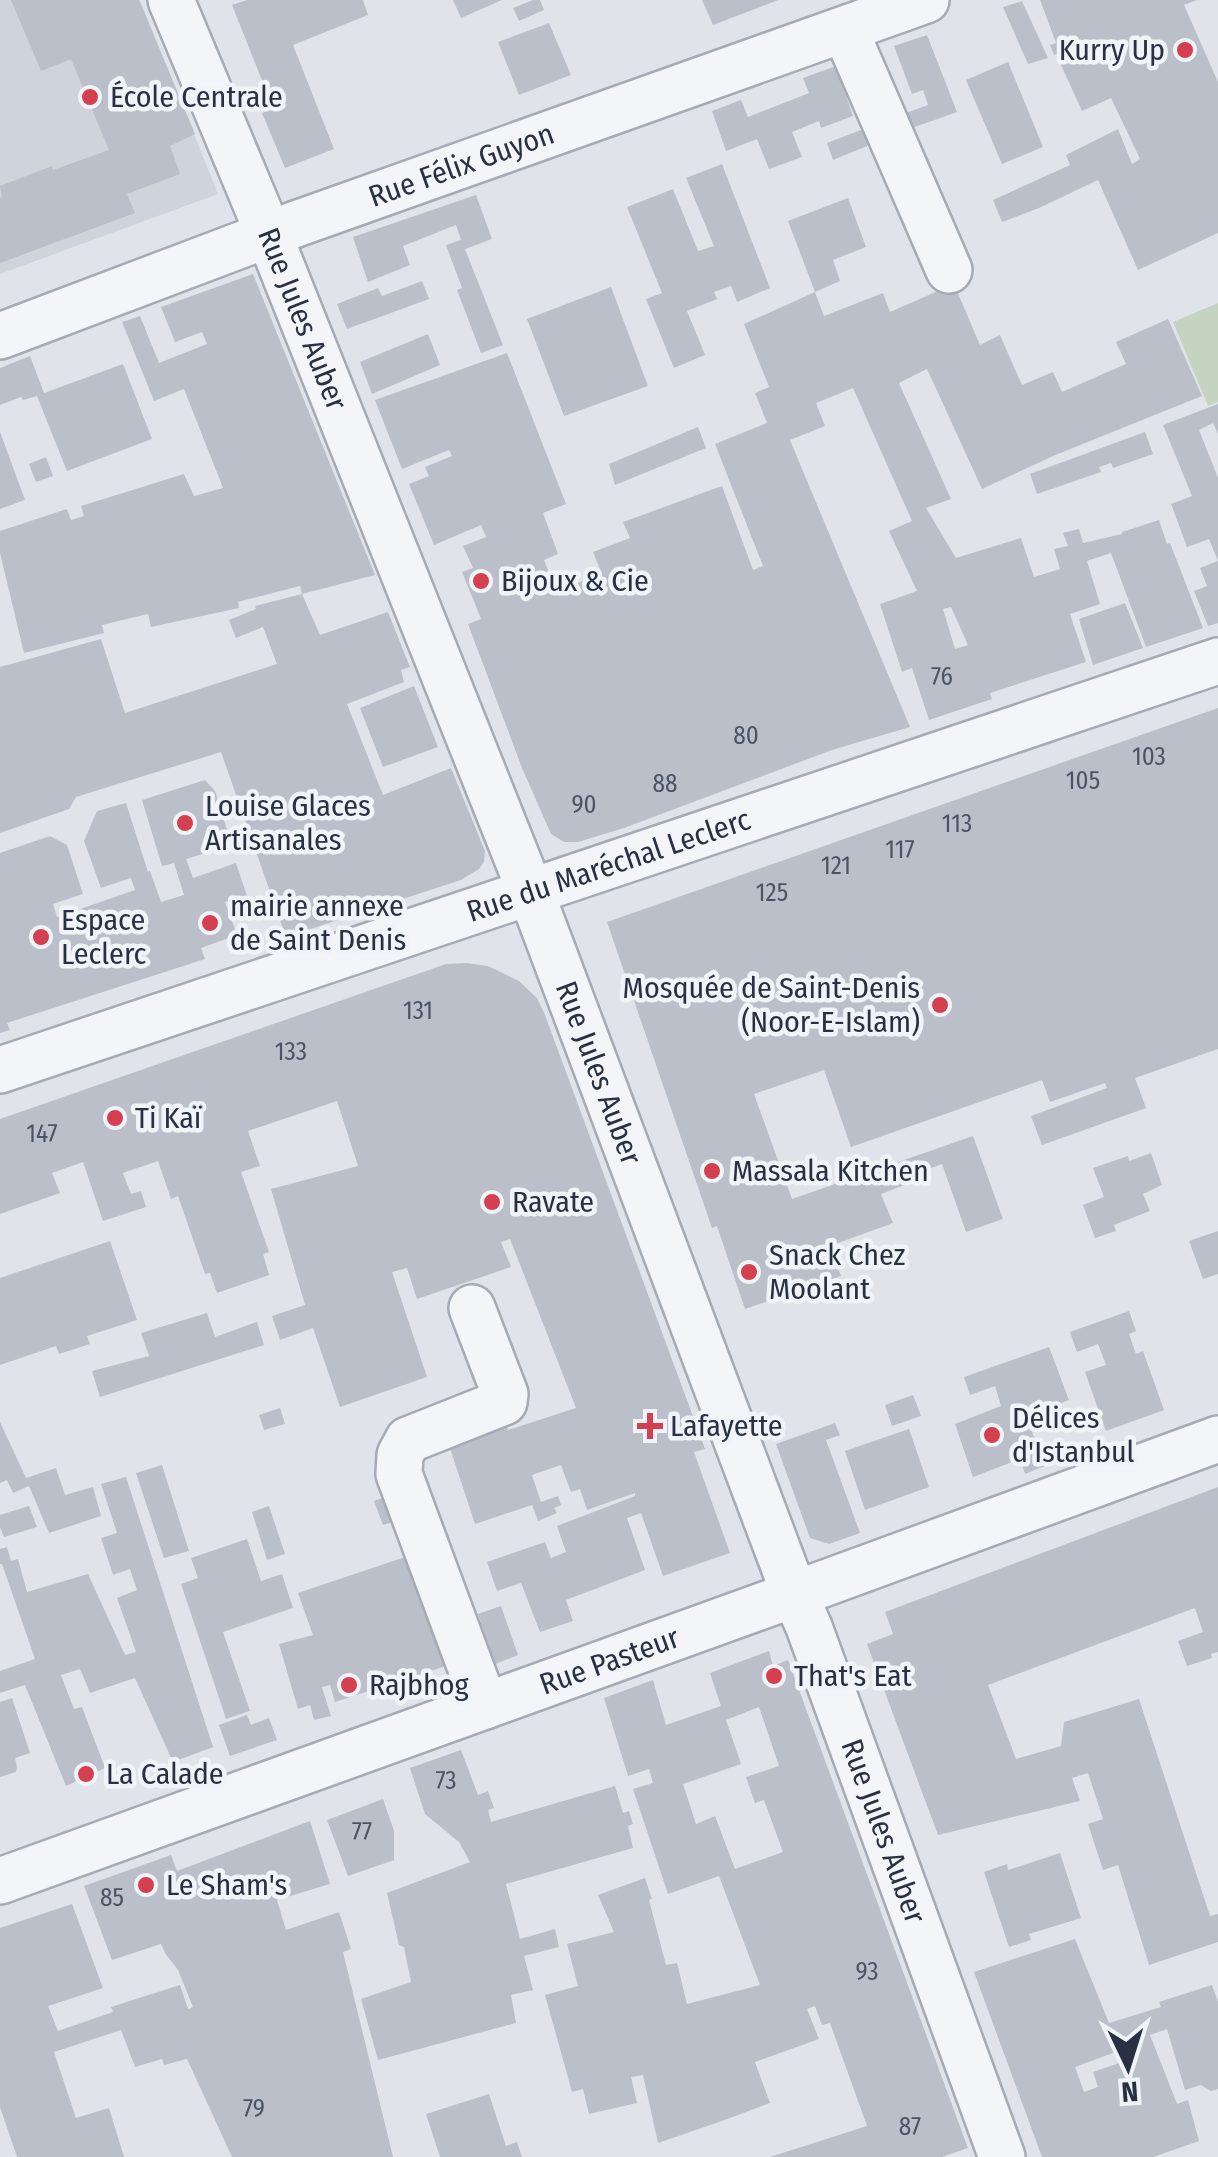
<svg xmlns="http://www.w3.org/2000/svg" width="1218" height="2157" font-family="'Fira Sans Condensed',sans-serif">
<style>
.built{fill:#ced3dc}
.green{fill:#c5d4c1}
.building{fill:#babfca;fill-rule:evenodd}
.lines{fill:none;stroke-linecap:round;stroke-linejoin:round}
.minor-casing{stroke:#a5aab4;stroke-width:50}
.minor{stroke:#f3f5f8;stroke-width:45}
.poi-dot{fill:#d4404f;stroke:#f0f3f7;stroke-width:4}
.labels{text-anchor:middle;dominant-baseline:central;stroke-width:9;stroke-linejoin:round;paint-order:stroke}
.number-label{font-size:25px;fill:#4c5464}
.poi-label{font-size:30px;fill:#283042;stroke:#f0f3f7;text-anchor:start}
.street-label{font-size:30px;fill:#283042;stroke:#f0f3f7}
</style>
<rect width="100%" height="100%" fill="#e0e4ea"/>
<!-- built -->
<path class="built" d="M0,0H140L218,194L0,274Z"/>
<!-- green -->
<path class="green" d="M1218,303V402L1208,406L1173,322Z"/>
<!-- building -->
<g class="building">
<path d="M11,0H139L195,134L170,146L180,174L127,194L135,213L0,263V198L2,197L0,186L52,166L53,170L109,150L71,59L41,71Z"/>
<path d="M247,0H363L368,15L293,45L334,149L285,168L262,113L273,108L232,5Z"/>
<path d="M453,0H502L461,18Z"/>
<path d="M533,0H540L544,10L519,21L513,8Z"/>
<path d="M702,0H778L713,25Z"/>
<path d="M1040,0H1197L1184,5L1218,82V233L1138,270L1098,180L1039,208L1002,222L993,200L1070,165L1066,155L1118,129L1132,164L1140,159L1111,98L1082,111L1056,54L1054,55L1050,45L1056,43Z"/>
<path d="M1022,1L1048,58L1028,64L1003,7Z"/>
<path d="M549,23L571,75L519,95L498,42Z"/>
<path d="M927,35L957,112L912,128L906,113L928,105L923,90L912,94L894,46Z"/>
<path d="M1008,62L1043,147L1002,164L966,80Z"/>
<path d="M836,66L853,116L821,128L819,121L792,132L802,157L769,169L757,139L726,151L712,111L741,100L748,117L809,93L803,78Z"/>
<path d="M866,128L872,144L833,160L827,143Z"/>
<path d="M722,164L770,288L737,302L731,286L714,292L717,299L687,311L705,355L674,368L646,299L662,293L627,207L673,189L698,251L714,246L686,178Z"/>
<path d="M476,195L492,239L465,249L503,345L481,353L457,290L462,288L446,245L461,240L456,225L403,246L410,265L368,282L353,237Z"/>
<path d="M848,198L866,247L833,260L840,281L815,292L788,221Z"/>
<path d="M253,274L375,575L302,594L300,586L238,602L239,608L151,627L148,614L102,625L104,633L24,653L0,553V531L67,509L71,520L84,516L81,506L184,474L194,496L223,488L184,389L154,401L122,322L140,316L159,363L207,344L202,332L175,342L161,307Z"/>
<path d="M422,281L429,299L347,329L337,304L378,288L382,296Z"/>
<path d="M954,284L980,345L1000,335L1022,385L1053,372L1062,392L1126,364L1116,342L1168,319L1202,396L1053,456L982,489L927,369L899,383L951,499L926,508L956,558L1021,538L1034,577L1060,569L1054,549L1068,546L1063,533L1079,529L1083,543L1122,534V532L1159,520L1167,544L1170,543L1203,628L1146,647L1111,553L1087,561L1100,604L1070,614L1086,662L990,693L992,699L929,720L912,668L902,672L880,604L917,591L889,531L912,521L853,388L816,403L825,426L790,440L910,727L832,750L624,828L578,842H564L551,834L522,768L468,624L481,619L462,572L473,568L463,546L486,537L481,525L434,545L409,484L429,476L425,467L452,456L449,450L402,469L375,400L507,353L566,504L543,513L558,554L544,560L556,591L602,574L593,552L630,538L623,522L722,486L753,570L763,566L715,444L767,423L755,393L769,387L744,324L815,292L824,316L883,293L890,312ZM951,607L968,645L955,649L943,609Z"/>
<path d="M611,287L648,386L564,416L527,319Z"/>
<path d="M428,334L440,365L372,394L360,362Z"/>
<path d="M30,356L44,393L123,364L152,439L67,471L37,396L23,400L21,397L0,405V368Z"/>
<path d="M1218,404V434L1213,423L1199,430L1218,478V623L1208,626L1194,591L1207,586L1200,568L1218,561L1209,539L1187,547L1171,504L1192,496L1163,425Z"/>
<path d="M698,427L706,448L615,485L609,464Z"/>
<path d="M0,432L25,500L0,509Z"/>
<path d="M1145,432L1153,454L1113,468L1111,463L1099,467L1101,472L1037,494L1030,474Z"/>
<path d="M46,457L53,476L36,482L29,464Z"/>
<path d="M302,594L320,635L388,612L410,667L401,670L404,682L347,704L383,795L451,768L485,851L484,862L479,869L461,880L286,937L221,752L76,797L69,809L0,833V667L101,639L125,713L277,664L263,627L236,638L229,620L256,609L255,606Z"/>
<path d="M1125,603L1143,648L1093,665L1079,619Z"/>
<path d="M414,686L438,747L383,767L360,708Z"/>
<path d="M1218,708V1049L1135,1078L1146,1108L1042,1145L1031,1116L1107,1088L1105,1083L1050,1102L1042,1080L851,1147L824,1070L754,1094L792,1199L973,1136L1003,1219L966,1232L942,1164L921,1172L923,1178L881,1194L893,1223L830,1246L841,1276L745,1309L717,1226L712,1228L607,922Z"/>
<path d="M205,780L215,791L228,833L225,847L186,859L193,878L236,863L247,896L225,902L237,935L201,948L205,959L7,1023L10,1030L0,1033V853L50,836L67,845L83,894L53,904L57,917L135,890L131,878L101,888L84,841L97,811L126,803L148,872L150,871L161,902L184,895L174,863L162,866L142,800Z"/>
<path d="M467,963L488,966L519,981L537,998L545,1015L705,1449L694,1452L730,1553L663,1576L641,1513L627,1518L645,1570L566,1600L573,1621L540,1632L521,1583L497,1591L487,1562L545,1542L551,1558L566,1552L557,1526L635,1496V1493L587,1510L580,1489L571,1492L561,1465L532,1475L541,1502L558,1496L561,1505L554,1508L557,1513L538,1521L532,1505L475,1524L445,1433L502,1415L508,1430L576,1408L510,1239L501,1242L511,1267L417,1299L407,1268L392,1272L427,1377L340,1407L313,1328L280,1340L272,1316L305,1305L271,1189L358,1166L337,1101L248,1131L260,1166L241,1172L269,1252L263,1254L269,1275L217,1293L210,1273L205,1274L178,1196L171,1199L158,1161L123,1173L131,1194L141,1191L146,1207L103,1221L83,1162L52,1173L60,1193L0,1214V1119L446,964Z"/>
<path d="M1151,1153L1162,1185L1143,1194L1150,1211L1114,1225L1116,1231L1095,1238L1083,1205L1104,1197L1093,1168L1128,1156L1129,1161Z"/>
<path d="M1218,1231V1274L1203,1279L1189,1241Z"/>
<path d="M110,1241L137,1320L87,1336L90,1344L59,1354L56,1346L0,1365V1278Z"/>
<path d="M1129,1311L1136,1331L1129,1334L1136,1354L1143,1351L1164,1410L1106,1431L1085,1372L1106,1365L1098,1344L1077,1352L1070,1332Z"/>
<path d="M207,1313L215,1337L257,1322L264,1345L100,1397L92,1371L149,1356L141,1333Z"/>
<path d="M1049,1347L1069,1400L1026,1416L1045,1466L1025,1474L1020,1459L973,1477L955,1424L1001,1406L995,1386L970,1395L964,1377Z"/>
<path d="M913,1395L921,1416L892,1426L885,1405Z"/>
<path d="M280,1408L285,1424L264,1430L259,1415Z"/>
<path d="M0,1422L26,1478L56,1468L65,1495L93,1487L101,1516L49,1533L29,1486L13,1493L7,1480L0,1483Z"/>
<path d="M835,1423L840,1435L826,1440L860,1533L829,1544L810,1538L776,1444Z"/>
<path d="M909,1429L929,1487L865,1510L845,1451Z"/>
<path d="M162,1465L189,1551L164,1558L136,1473Z"/>
<path d="M126,1477L213,1747L173,1762L135,1678L90,1693L80,1669L61,1675L74,1709L82,1707L105,1768L66,1786L25,1685L0,1693V1671L35,1659L2,1564H0V1549L7,1547L11,1561L18,1559L27,1592L88,1574L125,1655L136,1652L117,1598L137,1590L130,1569L113,1575L101,1538L117,1533L101,1484Z"/>
<path d="M1218,1487V1652L1211,1654L1212,1658L1187,1666L1178,1641L1203,1632L1195,1608L988,1685L1016,1759L1061,1746L1064,1722L1139,1699L1210,1916L1218,1914V1942L1149,1965L1118,1865L1103,1870L1088,1824L1103,1819L1088,1773L1072,1778L1080,1801L938,1835L867,1644L893,1634L885,1612Z"/>
<path d="M391,1495L399,1520L383,1525L374,1501Z"/>
<path d="M29,1506L37,1527L4,1537L0,1527V1515Z"/>
<path d="M269,1506L285,1554L267,1560L252,1512Z"/>
<path d="M247,1539L261,1581L282,1574L293,1608L223,1632L250,1711L226,1719L181,1584L198,1578L191,1558Z"/>
<path d="M411,1555L446,1666L335,1702L330,1685L322,1687L331,1716L314,1720L310,1705L298,1709L279,1644L313,1635L298,1593Z"/>
<path d="M501,1606L518,1655L495,1664L478,1614Z"/>
<path d="M769,1651L773,1666L788,1660L968,2148L942,2157H770L867,2126L830,2023L822,2025L815,2006L807,2009L819,2039L755,2062L770,2103L722,2121L658,2143L643,2075L631,2077L637,2103L589,2114L583,2089L572,2092L545,1995L578,1986L567,1944L614,1932L598,1895L645,1878L652,1899L649,1900L666,1965L677,1963L687,2004L760,1985L719,1876L668,1894L633,1789L653,1783L649,1769L628,1776L604,1698L653,1680L666,1725L721,1706L710,1673ZM759,1707L779,1766L746,1777L755,1803L764,1800L783,1852L735,1869L715,1816L696,1824L683,1784L741,1764L726,1720Z"/>
<path d="M12,1698L30,1753L15,1758L17,1767L16,1772L0,1777V1702Z"/>
<path d="M247,1715L251,1725L269,1718L277,1740L230,1756L219,1725Z"/>
<path d="M461,1750L478,1795L488,1791L494,1808L488,1810L491,1822L615,1786L623,1813L629,1811L633,1824L628,1826L633,1848L506,1884L520,1939L555,1929L559,1947L524,1956L533,1990L511,1995L516,2023L378,2060L361,1999L411,1982L404,1947L399,1945L387,1893L470,1862L459,1842L425,1814L410,1768Z"/>
<path d="M383,1799L394,1831V1860L348,1876L327,1820Z"/>
<path d="M310,1821L330,1884L277,1900L286,1930L339,1912L351,1949L343,1952L393,2157H232L187,2059L164,2065L162,2059L135,2067L121,2030L54,2052L76,2118L109,2108L124,2157H17L0,2107V1928L72,1904L103,1988L48,2006L58,2031L113,2012L111,2007L180,1985L188,2009L193,2007L178,1970L165,1953L161,1944L112,1960L84,1886L171,1855L177,1871Z"/>
<path d="M1060,1853L1081,1918L1029,1934L1031,1940L1009,1947L984,1872L1007,1864L1008,1870Z"/>
<path d="M1075,1939L1109,2023L1161,2007L1159,2002L1212,1985L1218,2002V2089L1211,2091L1201,2085L1185,2090L1167,2029L1150,2035L1177,2104L1188,2100L1199,2141L1153,2157H1042L974,1972ZM1121,2050L1125,2061L1093,2072L1098,2087L1084,2092L1075,2067Z"/>
<path d="M489,2094L506,2146L517,2142L522,2157H440L426,2114Z"/>
</g>
<g class="lines">
<!-- minor casing -->
<g class="minor-casing">
<g id="minor">
<path id="s1" d="M171,0L269,235L531,893L794,1593L809,1627L1002,2157"/>
<path d="M845,30L949,270"/>
<path id="s2" d="M0,336L296,224L926,0"/>
<path id="s3" d="M0,1070L1218,661"/>
<path d="M472,1308L505,1394L504,1402L408,1440L400,1455L399,1474L485,1706"/>
<path id="s4" d="M0,1881L831,1581L1218,1439"/>
</g>
</g>
<!-- minor -->
<use href="#minor" class="minor"/>
</g>
<!-- markers -->
<g class="poi-dot">
<circle cx="1185" cy="50" r="10"/>
<circle cx="90" cy="97" r="10"/>
<circle cx="481" cy="581" r="10"/>
<circle cx="185" cy="823" r="10"/>
<circle cx="210" cy="923" r="10"/>
<circle cx="41" cy="937" r="10"/>
<circle cx="940" cy="1005" r="10"/>
<circle cx="115" cy="1118" r="10"/>
<circle cx="712" cy="1171" r="10"/>
<circle cx="492" cy="1202" r="10"/>
<circle cx="749" cy="1272" r="10"/>
<path d="M645 1411h10v10h10v10h-10v10h-10v-10h-10v-10h10z"/>
<circle cx="992" cy="1435" r="10"/>
<circle cx="774" cy="1676" r="10"/>
<circle cx="349" cy="1685" r="10"/>
<circle cx="86" cy="1774" r="10"/>
<circle cx="146" cy="1885" r="10"/>
</g>
<g class="labels">
<!-- number labels -->
<g class="number-label">
<text x="942" y="677">76</text>
<text x="746" y="736">80</text>
<text x="1149" y="757">103</text>
<text x="1083" y="781">105</text>
<text x="665" y="784">88</text>
<text x="584" y="805">90</text>
<text x="957" y="824">113</text>
<text x="900" y="850">117</text>
<text x="836" y="866">121</text>
<text x="772" y="893">125</text>
<text x="418" y="1011">131</text>
<text x="291" y="1052">133</text>
<text x="42" y="1134">147</text>
<text x="446" y="1781">73</text>
<text x="362" y="1832">77</text>
<text x="112" y="1898">85</text>
<text x="867" y="1972">93</text>
<text x="254" y="2109">79</text>
<text x="910" y="2127">87</text>
</g>
<!-- poi labels -->
<g class="poi-label">
<text x="1165" y="50" text-anchor="end">Kurry Up</text>
<text x="110" y="97">École Centrale</text>
<text x="501" y="581">Bijoux &amp; Cie</text>
<text x="205" y="806">Louise Glaces<tspan x="205" dy="34">Artisanales</tspan></text>
<text x="230" y="906">mairie annexe<tspan x="230" dy="34">de Saint Denis</tspan></text>
<text x="61" y="920">Espace<tspan x="61" dy="34">Leclerc</tspan></text>
<text x="920" y="988" text-anchor="end">Mosquée de Saint-Denis<tspan x="920" dy="34">(Noor-E-Islam)</tspan></text>
<text x="135" y="1118">Ti Kaï</text>
<text x="732" y="1171">Massala Kitchen</text>
<text x="512" y="1202">Ravate</text>
<text x="769" y="1255">Snack Chez<tspan x="769" dy="34">Moolant</tspan></text>
<text x="1012" y="1418">Délices<tspan x="1012" dy="34">d'Istanbul</tspan></text>
<text x="670" y="1426">Lafayette</text>
<text x="794" y="1676">That's Eat</text>
<text x="369" y="1685">Rajbhog</text>
<text x="106" y="1774">La Calade</text>
<text x="166" y="1885">Le Sham's</text>
</g>
<!-- street labels -->
<g class="street-label">
<text stroke="none"><textPath href="#s2" startOffset="492">Rue Félix Guyon</textPath></text>
<text stroke="none"><textPath href="#s1" startOffset="345">Rue Jules Auber</textPath></text>
<text stroke="none"><textPath href="#s3" startOffset="642">Rue du Maréchal Leclerc</textPath></text>
<text stroke="none"><textPath href="#s1" startOffset="1155">Rue Jules Auber</textPath></text>
<text stroke="none"><textPath href="#s4" startOffset="648">Rue Pasteur</textPath></text>
<text stroke="none"><textPath href="#s1" startOffset="1965">Rue Jules Auber</textPath></text>
</g>
</g>
<!-- north arrow -->
<g transform="translate(1128 2067) rotate(176)" stroke="#f0f3f7" stroke-width="8" paint-order="stroke">
<path d="M0-8L18 38L0 25L-18 38Z" fill="#283042"/>
<text y="-15" font-size="28" font-weight="bold" text-anchor="middle" fill="#283042">N</text>
</g>
</svg>
